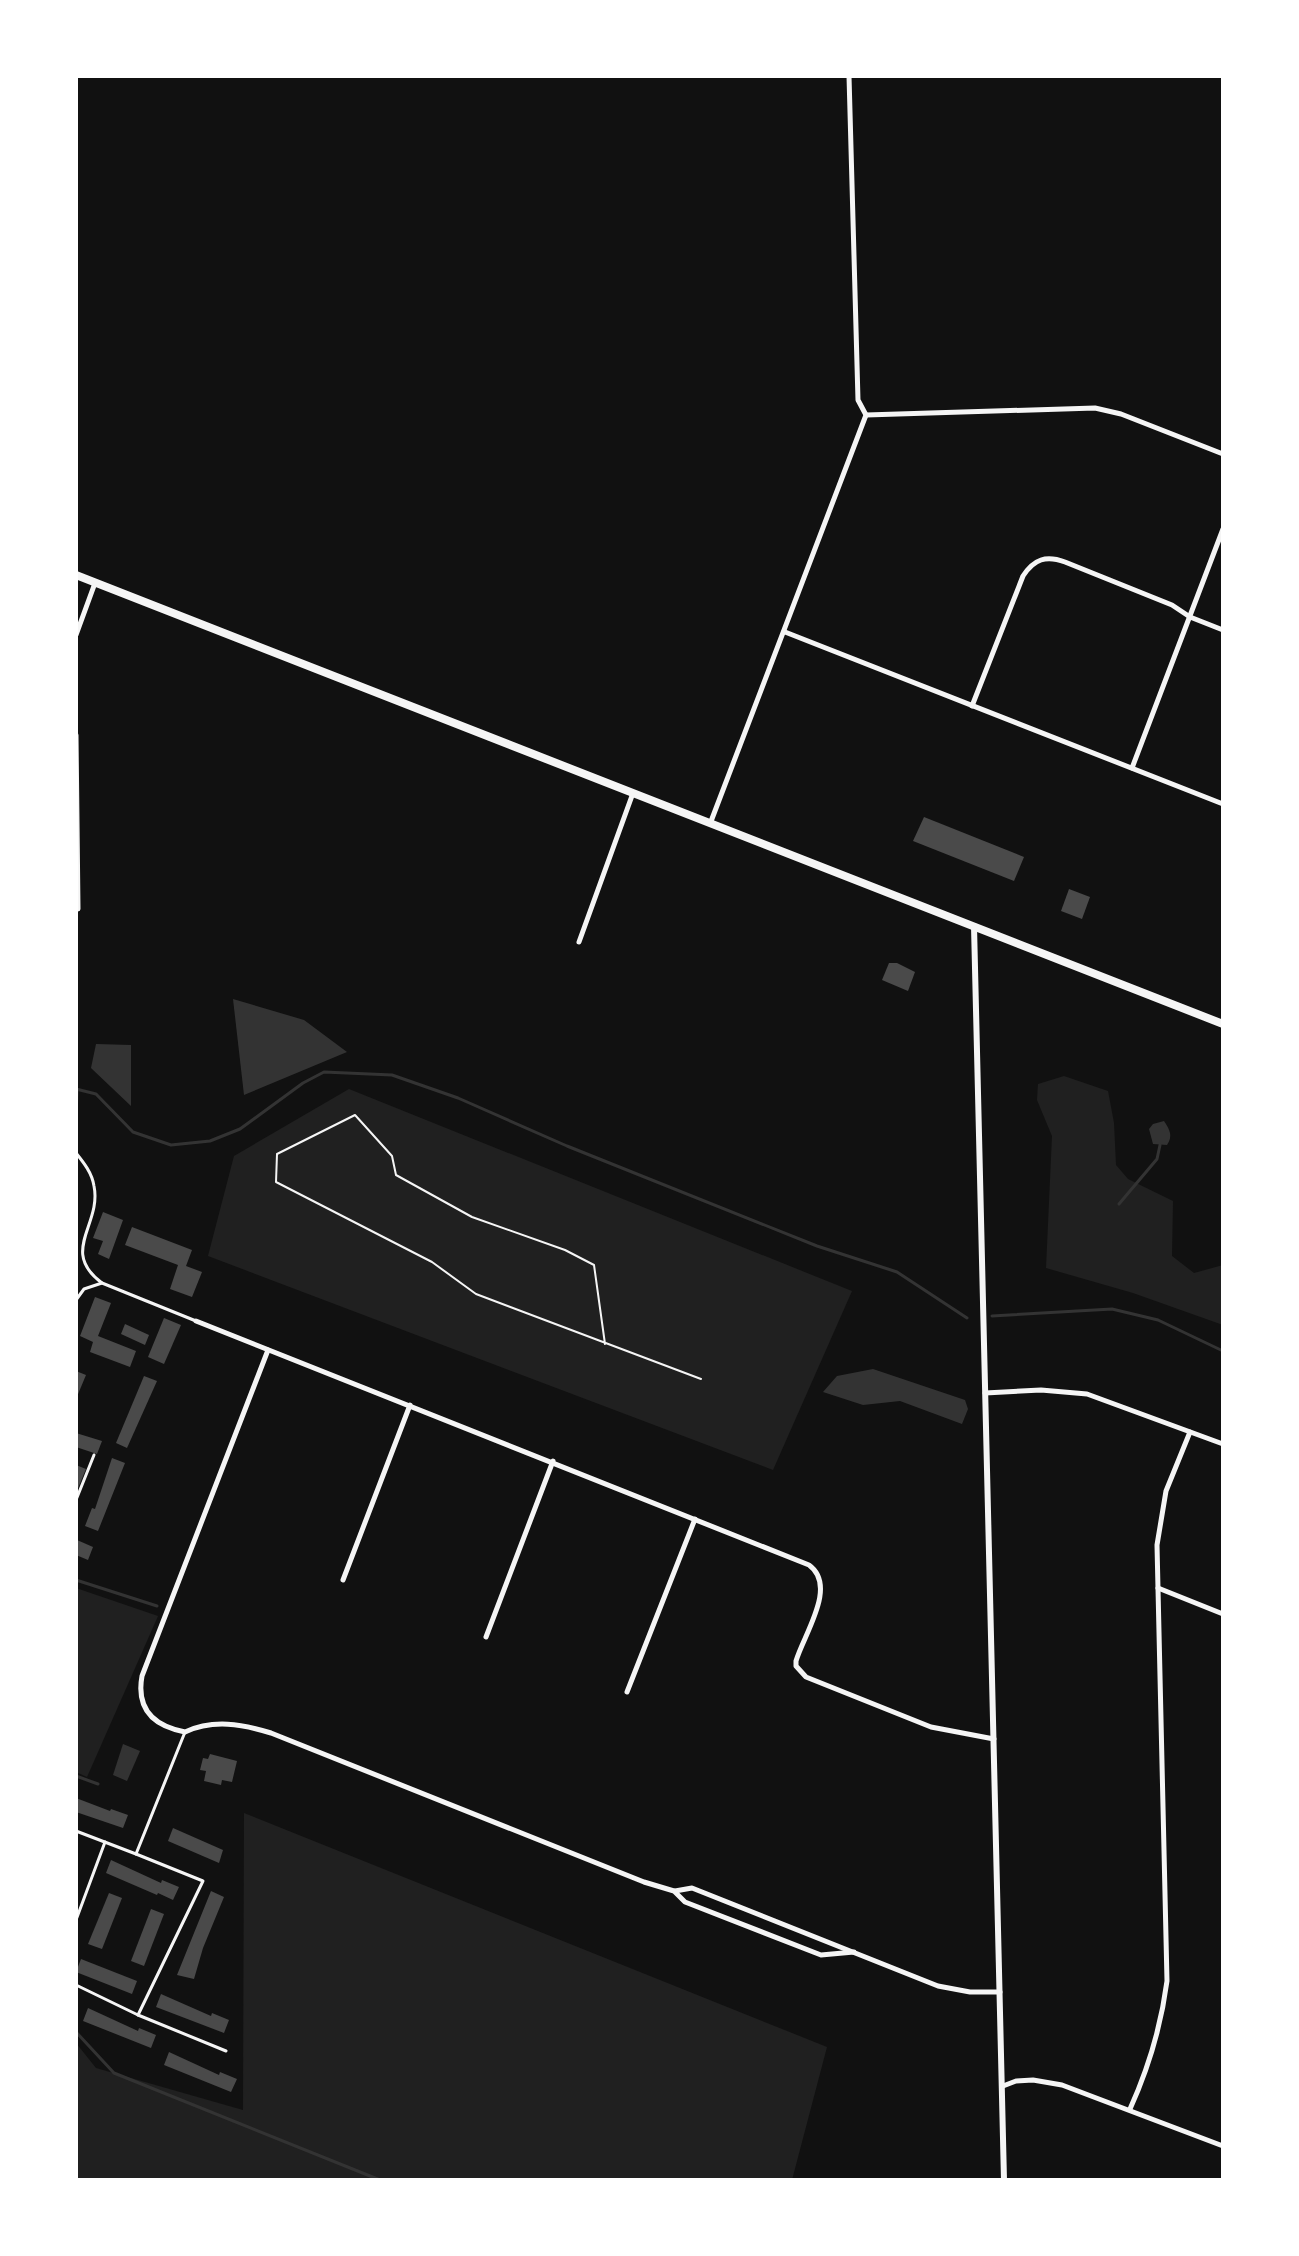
<svg xmlns="http://www.w3.org/2000/svg" width="1299" height="2256" font-family="'Source Sans 3',sans-serif">
<style>
.green{fill:#202020}
.water{fill:#333}
.lines{fill:none;stroke-linecap:round;stroke-linejoin:round}
.stream{stroke:#333;stroke-width:3}
.building{fill:#4a4a4a}
.path{stroke:#f5f5f5;stroke-width:2}
.service{stroke:#f5f5f5;stroke-width:3}
.minor{stroke:#f5f5f5;stroke-width:5}
.tertiary{stroke:#f5f5f5;stroke-width:6}
.primary{stroke:#f5f5f5;stroke-width:8}
</style>
<rect width="100%" height="100%" fill="#111"/>
<!-- green -->
<g class="green">
<path d="M1064,1076L1108,1091L1114,1123L1116,1165L1128,1179L1173,1201L1172,1256L1194,1273L1223,1265V1325L1133,1293L1046,1268L1052,1136L1037,1100L1038,1084Z"/>
<path d="M349,1089L852,1291L773,1470L208,1256L234,1156Z"/>
<path d="M76,1588L158,1616L87,1777L76,1772Z"/>
<path d="M244,1813L827,2047L792,2180H76V2043L96,2068L243,2110Z"/>
</g>
<!-- water -->
<g class="water">
<path d="M233,999L304,1020L347,1052L244,1095Z"/>
<path d="M96,1044L131,1045V1106L91,1068Z"/>
<path d="M1164,1121C1170,1130 1173,1136 1167,1145L1153,1144L1149,1129L1153,1124Z"/>
<path d="M873,1369L965,1400L968,1409L962,1424L900,1401L863,1405L823,1392L837,1376Z"/>
<path d="M123,1744L140,1751L127,1781L113,1775Z"/>
</g>
<g class="lines">
<!-- stream -->
<g class="stream">
<path d="M76,1089L96,1094L133,1132L171,1145L210,1141L240,1129L303,1083L324,1072L392,1075L458,1098L567,1146L817,1246L897,1272L967,1318"/>
<path d="M76,1119L77,1089"/>
<path d="M1119,1204L1157,1159L1160,1145"/>
<path d="M992,1316L1112,1309L1158,1320L1223,1351"/>
<path d="M76,1580L157,1606"/>
<path d="M76,1776L98,1784"/>
<path d="M76,2032L114,2073L380,2180"/>
</g>
</g>
<!-- building -->
<g class="building">
<path d="M924,817L1024,857L1014,881L913,841Z"/>
<path d="M1069,889L1090,897L1082,919L1061,911Z"/>
<path d="M889,963H897L915,972L908,991L882,980Z"/>
<path d="M103,1212L123,1220L109,1259L98,1254L103,1241L93,1238Z"/>
<path d="M132,1227L192,1250L186,1266L202,1272L192,1297L170,1289L178,1265L125,1245Z"/>
<path d="M95,1297L111,1303L98,1336L136,1351L130,1367L90,1352L93,1342L80,1336Z"/>
<path d="M164,1318L181,1325L164,1364L148,1357Z"/>
<path d="M125,1324L149,1335L145,1345L121,1334Z"/>
<path d="M76,1371L86,1375L76,1399Z"/>
<path d="M144,1376L157,1381L127,1448L116,1443Z"/>
<path d="M76,1433L102,1441L97,1454L76,1447Z"/>
<path d="M112,1458L125,1463L98,1531L85,1526L92,1508L95,1509Z"/>
<path d="M76,1465L86,1469L76,1493Z"/>
<path d="M77,1540L93,1547L88,1560L76,1555Z"/>
<path d="M210,1754L237,1761L232,1782L222,1780L221,1785L204,1781L206,1771L200,1770L203,1758L208,1759Z"/>
<path d="M76,1798L110,1811L111,1809L128,1815L123,1828L76,1812Z"/>
<path d="M173,1828L223,1850L219,1863L168,1841Z"/>
<path d="M111,1860L161,1883L162,1880L179,1887L173,1900L158,1893L157,1895L106,1873Z"/>
<path d="M211,1891L224,1897L203,1948L194,1979L177,1975Z"/>
<path d="M109,1893L122,1898L102,1949L88,1944Z"/>
<path d="M151,1909L164,1914L144,1966L131,1961Z"/>
<path d="M81,1959L137,1981L132,1994L76,1972Z"/>
<path d="M161,1994L211,2016L212,2013L229,2020L224,2033L156,2007Z"/>
<path d="M88,2008L138,2031L139,2028L156,2035L151,2048L83,2021Z"/>
<path d="M169,2052L219,2075L220,2072L237,2079L231,2092L164,2065Z"/>
</g>
<g class="lines">
<!-- path -->
<path class="path" d="M605,1344L594,1265L565,1250L472,1217L396,1175L392,1156L355,1115L277,1154L276,1182L432,1262L476,1294L701,1379"/>
<!-- service -->
<g class="service">
<path d="M76,1153C84,1163 92,1173 94,1186C102,1225 59,1251 102,1283"/>
<path d="M76,1300L84,1289L102,1283L196,1321"/>
<path d="M76,1500L94,1455"/>
<path d="M76,1831L136,1854L185,1732"/>
<path d="M76,1920L105,1842"/>
<path d="M76,1985L138,2015L203,1881L136,1854"/>
<path d="M138,2015L226,2051"/>
</g>
<!-- minor -->
<g class="minor">
<path d="M866,415L1095,408L1121,414L1223,454"/>
<path d="M785,632L1223,804"/>
<path d="M76,635L95,583"/>
<path d="M972,706L1023,576C1034,559 1046,555 1065,562L1172,605L1190,617L1223,630"/>
<path d="M76,735L78,909"/>
<path d="M1132,768L1223,529"/>
<path d="M710,824L866,415L858,400L849,76"/>
<path d="M579,942L633,793"/>
<path d="M196,1321L809,1565C838,1586 804,1634 796,1661V1666L806,1677L931,1727L994,1739"/>
<path d="M268,1350L142,1676C136,1709 153,1726 185,1732C213,1719 242,1724 271,1733L644,1882L674,1891L685,1902L821,1955L854,1952"/>
<path d="M985,1393L1041,1390L1087,1394L1223,1444"/>
<path d="M343,1580L410,1405"/>
<path d="M1158,1588L1223,1614"/>
<path d="M486,1637L553,1461"/>
<path d="M627,1692L695,1519"/>
<path d="M675,1891L692,1888L938,1986L970,1992H1000"/>
<path d="M1003,2086L1016,2081L1033,2080L1062,2085L1223,2146"/>
<path d="M1130,2109C1149,2067 1161,2027 1167,1981L1157,1545L1166,1491L1190,1432"/>
</g>
<!-- tertiary -->
<path class="tertiary" d="M974,926L1004,2180"/>
<!-- primary -->
<path class="primary" d="M76,575L1223,1024"/>
</g>
<!-- border -->
<rect width="1299" height="2256" fill="none" stroke="#ffffff" stroke-width="156"/>
</svg>
